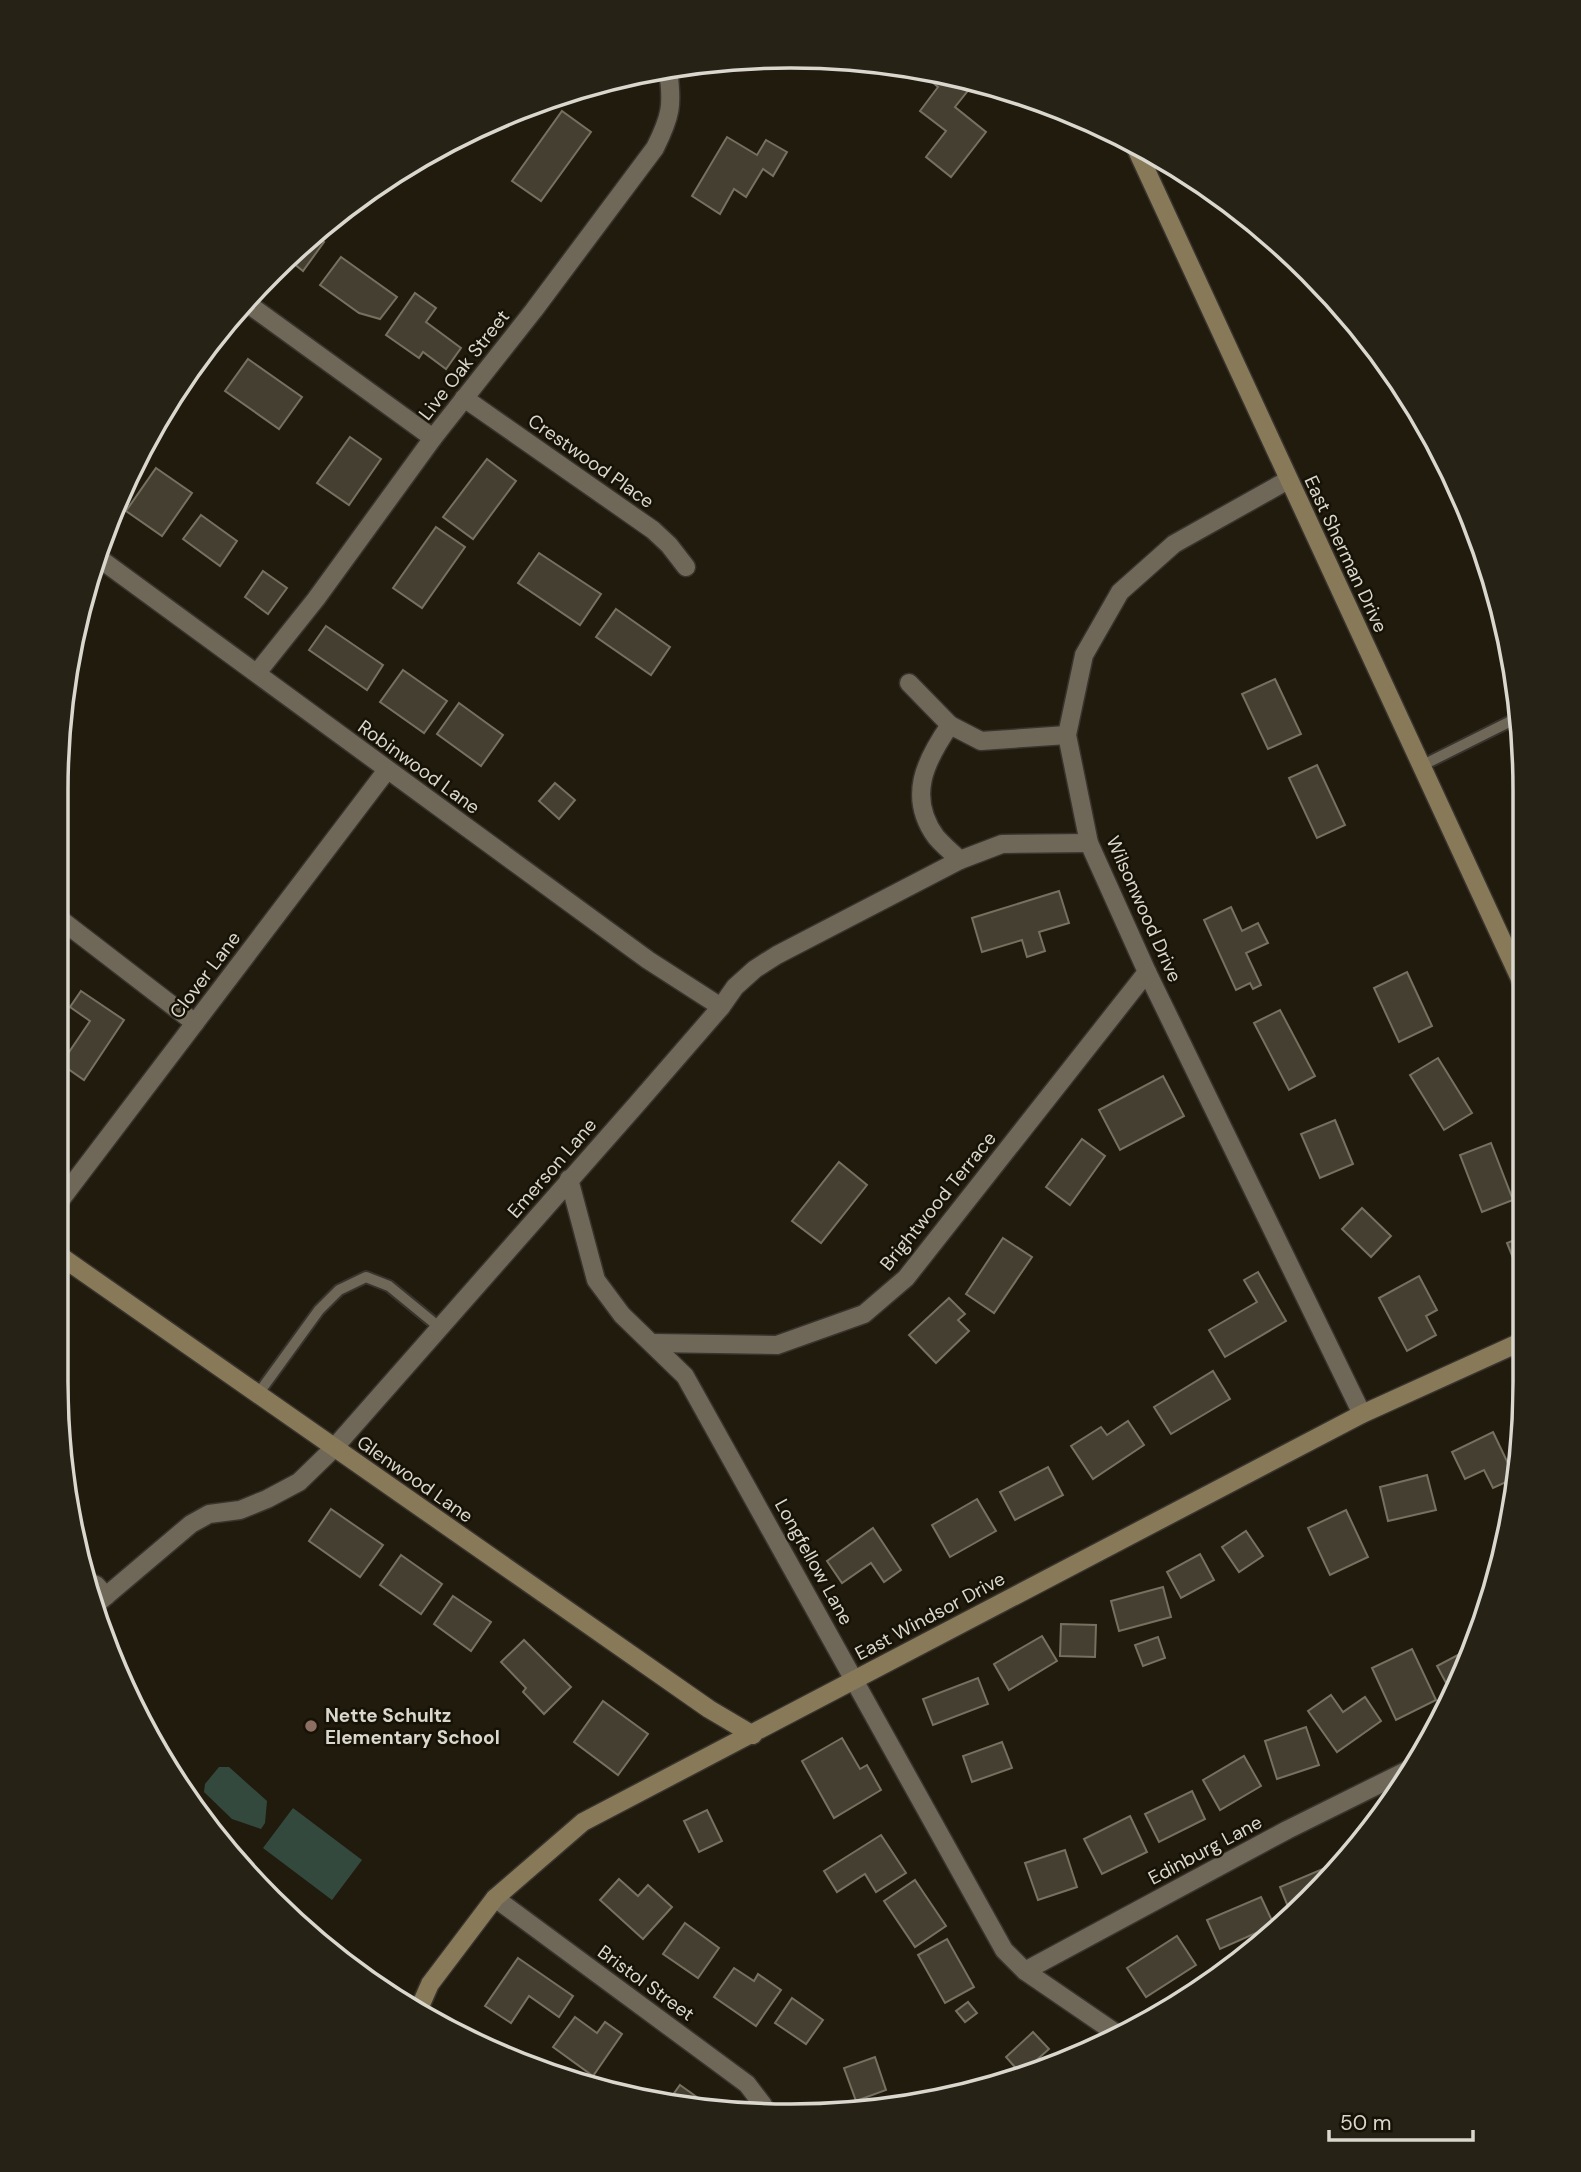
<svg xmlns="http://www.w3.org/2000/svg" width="1581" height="2172" font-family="'DM Sans',sans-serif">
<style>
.green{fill:#34493e}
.building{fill:#453f31;stroke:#767060;stroke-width:2}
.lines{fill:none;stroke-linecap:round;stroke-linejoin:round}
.lane-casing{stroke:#38342d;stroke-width:14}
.street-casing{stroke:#38342d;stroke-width:21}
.secondary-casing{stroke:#38342d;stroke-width:21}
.lane{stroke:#6f6859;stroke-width:10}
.street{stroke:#6f6859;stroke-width:18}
.secondary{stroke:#887a59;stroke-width:18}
.education-dot{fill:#8d6e63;stroke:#171206;stroke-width:2.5}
.labels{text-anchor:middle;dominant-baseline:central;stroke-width:5;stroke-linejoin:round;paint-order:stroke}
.street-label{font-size:19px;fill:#dad7ce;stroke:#171206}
.poi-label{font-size:19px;font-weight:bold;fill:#dad7ce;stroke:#171206;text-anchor:start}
.rim{fill:none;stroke:#dad7ce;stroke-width:3.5}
</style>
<rect width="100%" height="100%" fill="#211b0e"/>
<!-- green -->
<g class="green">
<path d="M219,1767H229L267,1801L265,1823L261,1829L232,1819L204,1792L205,1784Z"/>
<path d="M293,1808L362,1860L332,1900L263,1848Z"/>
</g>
<!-- building -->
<g class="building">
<path d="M918,70L974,83L955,107L986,132L951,177L926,157L946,131L920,111L938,87Z"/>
<path d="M562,111L591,132L541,201L512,181Z"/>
<path d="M727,137L757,155L766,140L787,152L773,176L763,169L746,197L734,189L720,214L692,196Z"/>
<path d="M314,235L324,242L303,271L288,259Z"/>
<path d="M341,257L397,297L380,319L359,313L320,285Z"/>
<path d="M415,293L436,308L426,322L461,348L446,369L423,352L419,358L386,335Z"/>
<path d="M217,335L224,340L201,372L192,366Z"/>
<path d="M248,359L302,397L279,429L225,391Z"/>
<path d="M350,437L381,459L349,505L317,483Z"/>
<path d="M487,459L516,481L473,539L443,517Z"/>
<path d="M156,468L192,493L162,536L126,511Z"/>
<path d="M201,515L237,541L220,566L183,539Z"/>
<path d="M436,527L465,547L422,608L393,588Z"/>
<path d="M539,553L601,594L580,625L518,583Z"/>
<path d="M263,571L287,588L268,614L245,597Z"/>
<path d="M616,609L670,647L651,675L596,637Z"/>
<path d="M326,626L383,665L367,690L309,650Z"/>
<path d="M403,670L447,701L424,733L380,702Z"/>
<path d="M1275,679L1301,734L1268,749L1242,694Z"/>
<path d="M459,703L503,735L481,766L437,734Z"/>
<path d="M1317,765L1345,825L1317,838L1289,778Z"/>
<path d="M555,783L575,800L559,819L539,801Z"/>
<path d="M1059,891L1069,923L1039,932L1045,951L1027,957L1022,940L982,952L972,918Z"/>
<path d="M1231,907L1242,931L1258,923L1268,943L1246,953L1261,985L1253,989L1250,983L1236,990L1204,920Z"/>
<path d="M1407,972L1432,1026L1399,1042L1374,988Z"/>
<path d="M81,991L124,1020L84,1080L61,1064L90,1021L70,1007Z"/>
<path d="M1280,1010L1315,1076L1289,1090L1254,1023Z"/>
<path d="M1438,1058L1472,1113L1444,1130L1410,1075Z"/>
<path d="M1163,1076L1184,1116L1120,1150L1099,1110Z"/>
<path d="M1335,1120L1353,1164L1320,1178L1301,1134Z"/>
<path d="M1082,1139L1105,1156L1070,1205L1046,1187Z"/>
<path d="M1491,1143L1513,1200L1482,1212L1460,1155Z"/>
<path d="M839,1162L867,1185L821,1243L792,1221Z"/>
<path d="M1362,1208L1391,1236L1371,1257L1342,1229Z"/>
<path d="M1522,1237V1280L1507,1243Z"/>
<path d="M1003,1238L1032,1257L994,1313L966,1294Z"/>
<path d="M1258,1272L1286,1321L1225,1357L1209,1330L1257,1302L1244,1280Z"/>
<path d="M1419,1276L1437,1310L1426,1316L1436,1335L1407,1351L1379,1298Z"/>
<path d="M949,1298L965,1314L958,1320L969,1331L936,1363L909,1335Z"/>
<path d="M1213,1371L1230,1399L1171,1434L1154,1407Z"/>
<path d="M1128,1421L1144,1445L1093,1479L1071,1446L1101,1427L1107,1435Z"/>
<path d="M1493,1432L1515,1478L1493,1488L1484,1470L1465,1479L1452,1452Z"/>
<path d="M1048,1467L1063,1495L1015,1520L1000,1492Z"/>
<path d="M1427,1475L1436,1510L1388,1521L1380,1487Z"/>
<path d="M977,1499L996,1531L950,1557L932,1525Z"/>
<path d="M331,1509L383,1545L360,1577L309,1541Z"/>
<path d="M1346,1510L1368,1557L1330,1575L1308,1528Z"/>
<path d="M873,1528L901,1570L884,1582L871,1563L842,1583L827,1561Z"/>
<path d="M1246,1531L1263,1556L1239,1572L1222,1547Z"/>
<path d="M1200,1554L1214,1580L1181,1598L1167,1572Z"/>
<path d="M401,1555L442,1584L421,1614L380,1585Z"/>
<path d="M1163,1587L1171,1617L1119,1631L1111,1601Z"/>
<path d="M453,1596L491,1622L471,1651L434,1624Z"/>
<path d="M1061,1624L1096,1625L1095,1657L1060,1656Z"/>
<path d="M1042,1636L1057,1661L1009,1690L994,1664Z"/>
<path d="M1158,1637L1165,1658L1143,1666L1135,1645Z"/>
<path d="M524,1640L571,1687L544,1714L523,1692L526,1688L501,1662Z"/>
<path d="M1471,1648L1455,1692L1452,1694L1437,1666Z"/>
<path d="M1412,1649L1436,1700L1396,1720L1372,1668Z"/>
<path d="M978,1678L988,1704L933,1725L923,1699Z"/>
<path d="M1331,1695L1343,1712L1365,1697L1381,1721L1337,1752L1308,1711Z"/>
<path d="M603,1701L648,1734L618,1775L574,1742Z"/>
<path d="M1306,1727L1319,1765L1277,1779L1265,1741Z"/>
<path d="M842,1738L860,1769L867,1765L881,1790L834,1818L802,1761Z"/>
<path d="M1002,1742L1012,1768L972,1782L963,1756Z"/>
<path d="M1244,1756L1261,1786L1220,1810L1203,1780Z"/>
<path d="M1192,1791L1205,1819L1159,1842L1145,1814Z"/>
<path d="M707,1810L722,1841L699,1852L684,1821Z"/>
<path d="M1130,1816L1147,1852L1102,1874L1084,1839Z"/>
<path d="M881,1835L906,1873L876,1892L865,1874L837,1892L824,1871Z"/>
<path d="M1065,1850L1077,1887L1038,1900L1025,1863Z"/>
<path d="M1325,1868L1329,1878L1291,1914L1280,1887Z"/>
<path d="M619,1879L638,1896L648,1885L672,1907L643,1939L600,1900Z"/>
<path d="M915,1880L946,1926L915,1947L884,1901Z"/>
<path d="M1261,1897L1274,1925L1220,1949L1207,1920Z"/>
<path d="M685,1923L719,1948L698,1978L663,1954Z"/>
<path d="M1177,1936L1196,1965L1146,1997L1127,1968Z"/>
<path d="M947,1939L974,1987L945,2003L918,1955Z"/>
<path d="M518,1958L573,1996L559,2017L529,1996L511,2023L485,2006Z"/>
<path d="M734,1968L754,1981L758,1974L781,1990L756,2026L714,1997Z"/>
<path d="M792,1998L823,2020L806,2044L775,2023Z"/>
<path d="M968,2002L977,2013L965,2022L956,2011Z"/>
<path d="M575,2017L597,2033L605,2022L622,2034L593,2076L553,2047Z"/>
<path d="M1033,2032L1049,2049L1021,2074L1006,2057Z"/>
<path d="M875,2057L886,2090L856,2101L844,2068Z"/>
<path d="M680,2085L708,2105L705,2110H694L667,2103Z"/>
</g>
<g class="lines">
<!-- lane casing -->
<g class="lane-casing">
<g id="lane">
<path d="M1421,766L1519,717"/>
<path d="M258,1394L319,1310L339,1290L366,1277L389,1286L439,1327"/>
</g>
</g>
<!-- street casing -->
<g class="street-casing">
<g id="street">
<path d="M244,301L433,438"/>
<path d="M464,398L653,530L669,545L686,567"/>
<path d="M1288,480L1174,544L1120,592L1084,655L1067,735L1089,843L1147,972L1362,1414"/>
<path d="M96,556L648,960L721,1007"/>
<path d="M257,673L316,599L433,438L534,310L655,148C671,116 673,105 668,70"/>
<path d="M909,683L950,725L981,741L1067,735"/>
<path d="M950,725C925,761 907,797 936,837C943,845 952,853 960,860"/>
<path d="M56,916L195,1023"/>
<path d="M569,1179L596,1280L622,1315L685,1376L1004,1950L1025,1971L1117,2034"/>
<path d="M56,1206L387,770"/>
<path d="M653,1343L777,1345L864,1314L906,1278L1147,972"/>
<path d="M84,1580L96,1585L106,1596"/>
<path d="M93,1607L191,1524L209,1514L240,1510L267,1499L299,1482L334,1448L636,1105L721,1007L735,987L755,969L777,955L960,860L1002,844L1089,843"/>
<path d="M495,1898L747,2084L763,2105L762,2110"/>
<path d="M1025,1971L1287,1830L1406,1771"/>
</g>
</g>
<!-- secondary casing -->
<g class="secondary-casing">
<g id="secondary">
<path d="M1134,144L1521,981"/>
<path d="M56,1253L709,1709L753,1735"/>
<path d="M419,2009L430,1984L495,1898L583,1822L1362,1414L1523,1341"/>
</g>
</g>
<!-- lane -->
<use href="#lane" class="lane"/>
<!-- street -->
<use href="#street" class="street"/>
<!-- secondary -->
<use href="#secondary" class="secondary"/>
</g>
<!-- markers -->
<circle class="education-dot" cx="311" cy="1726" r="7"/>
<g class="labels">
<!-- street labels -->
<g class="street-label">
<text transform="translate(464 365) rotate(-52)">Live Oak Street</text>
<text transform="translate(591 461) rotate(35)">Crestwood Place</text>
<text transform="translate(1346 554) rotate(65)">East Sherman Drive</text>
<text transform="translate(419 767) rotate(36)">Robinwood Lane</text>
<text transform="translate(1144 909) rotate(66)">Wilsonwood Drive</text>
<text transform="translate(205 975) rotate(-53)">Clover Lane</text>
<text transform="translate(552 1168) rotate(-49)">Emerson Lane</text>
<text transform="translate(938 1201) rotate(-51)">Brightwood Terrace</text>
<text transform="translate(415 1479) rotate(35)">Glenwood Lane</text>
<text transform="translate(814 1562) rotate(61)">Longfellow Lane</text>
<text transform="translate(930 1616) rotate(-28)">East Windsor Drive</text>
<text transform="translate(1205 1850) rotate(-28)">Edinburg Lane</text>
<text transform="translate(646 1983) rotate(36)">Bristol Street</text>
</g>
<!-- poi labels -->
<g class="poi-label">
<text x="325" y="1715">Nette Schultz<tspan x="325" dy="22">Elementary School</tspan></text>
</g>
</g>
<!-- crop -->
<path d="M0 0H1581V2172H0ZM790 68H791A722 722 0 0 1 1513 790V1382A722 722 0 0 1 791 2104H790A722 722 0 0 1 68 1382V790A722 722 0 0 1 790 68Z" fill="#272216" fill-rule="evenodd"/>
<path class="rim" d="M790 68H791A722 722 0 0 1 1513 790V1382A722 722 0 0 1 791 2104H790A722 722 0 0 1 68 1382V790A722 722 0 0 1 790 68Z"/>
<!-- scale -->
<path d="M1329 2130v10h144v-10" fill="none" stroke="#dad7ce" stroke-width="3.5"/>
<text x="1340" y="2130" font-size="21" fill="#dad7ce" stroke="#171206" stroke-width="5" paint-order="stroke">50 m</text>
</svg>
